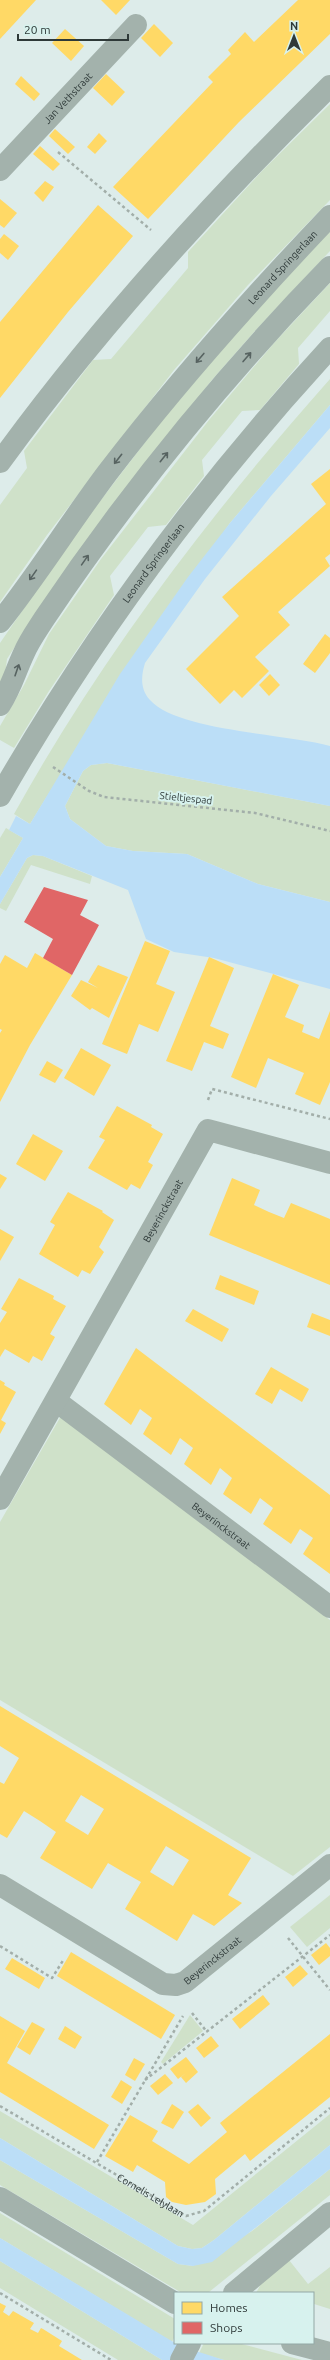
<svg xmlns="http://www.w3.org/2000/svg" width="330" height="2360" font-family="Ubuntu,sans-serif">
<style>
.green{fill:#cfe1c9}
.water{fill:#bbdef7}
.homes{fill:#ffd966;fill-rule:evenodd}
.shops{fill:#e06666}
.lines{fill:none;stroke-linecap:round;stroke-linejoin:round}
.path{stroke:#a2aea9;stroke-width:2.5;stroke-dasharray:3 3;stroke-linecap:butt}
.minor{stroke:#a3b2ac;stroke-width:22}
.oneway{stroke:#576361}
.labels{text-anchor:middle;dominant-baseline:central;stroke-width:4;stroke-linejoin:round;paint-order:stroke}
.street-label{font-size:10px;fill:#2e3938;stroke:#d7f2ee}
</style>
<rect width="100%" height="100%" fill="#ddecea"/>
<!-- green -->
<g class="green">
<path d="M330,104V200L248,285L174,370L47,535L0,602V505L27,468L24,451L93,360L111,359L188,268V252L262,171Z"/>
<path d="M330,231V251L255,331L211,381L27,628L7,659L5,675L0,684V643L78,530L159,424L245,322Z"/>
<path d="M330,283V311L298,348L299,364L260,410L242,411L202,460L204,476L166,525L148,527L110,576L114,595L49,691L14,748L0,740V726L24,685L49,634L101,559L209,420L274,343Z"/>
<path d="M330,379V405L230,523L86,733L30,824L14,814C101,657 211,513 330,379Z"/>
<path d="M107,763L330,806V902L258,884L187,854L133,851L106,846L70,819L65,806L83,771L91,765Z"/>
<path d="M6,828L23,838L0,877V838Z"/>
<path d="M33,855L43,856L92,876L90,884L31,865L6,911L0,908V904L27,858Z"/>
<path d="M61,1416L330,1620V1847L293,1876L0,1700V1522Z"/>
<path d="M330,1895V1928L307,1947L290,1927Z"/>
<path d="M190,2015L203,2031L163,2064L161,2062Z"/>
<path d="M0,2111L193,2225L330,2114V2145L214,2240L202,2248L192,2249L178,2246L0,2138Z"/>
<path d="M0,2160L178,2264L193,2266L252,2231L330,2169V2195L209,2292L182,2293L0,2185Z"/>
<path d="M0,2213L175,2319V2336L172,2342L0,2238Z"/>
<path d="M289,2260L308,2284L330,2267V2309L314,2304L313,2307V2293H256L262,2282Z"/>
<path d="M0,2261L162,2360H118L0,2288Z"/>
<path d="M204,2343H238L302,2360H224L199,2353Z"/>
</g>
<!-- water -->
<g class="water">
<path d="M330,405V428L271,496L205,579L145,663C141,676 140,689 150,700C177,731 288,734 330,746V806L107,763L91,765L83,771L65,806L70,819L106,846L133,851L187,854L258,884L330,902V989L214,958L174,952L146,939L128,890L43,856L33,855L27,858L0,904V877L23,838L9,830L16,816L30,824L120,674L188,577L230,523Z"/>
<path d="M0,2138L178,2246L192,2249L202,2248L214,2240L330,2145V2169L212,2262L193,2266L178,2264L0,2160Z"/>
<path d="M0,2238L180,2346L224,2360H162L0,2261Z"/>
</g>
<!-- homes -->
<g class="homes">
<path d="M0,0H36L0,39Z"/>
<path d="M101,0H130L116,15Z"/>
<path d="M298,0H330V34L239,122L148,219L113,187L213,82L208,77L231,54L228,50L245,32L254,42Z"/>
<path d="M154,24L173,43L160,57L141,38Z"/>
<path d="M65,29L84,46L71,61L52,43Z"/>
<path d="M106,74L125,92L112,106L93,88Z"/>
<path d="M21,76L40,94L34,101L15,84Z"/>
<path d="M55,129L75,147L68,154L49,136Z"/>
<path d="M99,133L107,141L95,154L87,147Z"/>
<path d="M40,146L60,164L53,171L33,154Z"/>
<path d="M45,181L54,187L43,202L34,193Z"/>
<path d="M0,199L17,213L4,228L0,225Z"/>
<path d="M98,205L133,236L68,312L0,398V322Z"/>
<path d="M4,234L19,246L8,260L0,253V239Z"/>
<path d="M330,469V554L325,558L330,566L278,612L290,625L255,657L269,671L242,698L234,690L220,704L186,669L239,616L222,597L326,504L311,484Z"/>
<path d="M325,634L330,638V653L315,673L303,664Z"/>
<path d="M270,674L280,685L269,696L259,685Z"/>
<path d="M145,941L170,951L156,984L175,992L158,1032L139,1024L127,1054L102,1044Z"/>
<path d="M35,953L72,975L30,1045L0,1102V1033L2,1030L0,1029V964L5,955L27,968Z"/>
<path d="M209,957L234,968L210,1026L229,1034L223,1049L204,1042L192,1071L166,1061Z"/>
<path d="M98,965L128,977L109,1018L92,1008L90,1010L71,996L81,980L98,988L88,982Z"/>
<path d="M273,974L299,985L285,1017L304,1025L302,1032L319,1039L330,1011V1082L320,1105L295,1094L304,1073L268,1058L256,1088L231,1077Z"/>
<path d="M81,1048L111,1065L94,1096L64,1078Z"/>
<path d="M47,1061L63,1070L55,1083L39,1075Z"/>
<path d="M117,1106L152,1125L151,1127L163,1134L148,1162L153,1165L140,1189L131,1184L127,1190L88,1168L105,1140L99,1137Z"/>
<path d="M33,1134L63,1151L45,1181L16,1164Z"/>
<path d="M0,1174L7,1178L0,1189Z"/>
<path d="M232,1178L260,1190L254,1205L269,1212L284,1218L291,1203L330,1219V1285L209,1235Z"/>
<path d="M68,1192L103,1211L102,1212L114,1220L99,1247L104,1252L90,1274L82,1270L78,1277L39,1254L55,1225L50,1222Z"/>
<path d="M0,1229L14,1237L0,1261Z"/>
<path d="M220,1275L259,1291L254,1305L215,1289Z"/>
<path d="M19,1278L54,1296L53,1299L66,1306L50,1334L55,1337L42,1361L33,1356L29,1363L5,1349L0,1357V1323L7,1312L1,1309Z"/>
<path d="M193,1309L229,1329L222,1342L185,1321Z"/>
<path d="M312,1313L330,1320V1336L307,1327Z"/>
<path d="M136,1348L330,1495V1574L303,1554L313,1538L300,1529L291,1544L263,1524L273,1508L260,1498L251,1514L223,1494L232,1478L220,1468L211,1485L184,1464L193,1448L180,1438L171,1455L143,1434L152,1418L140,1409L131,1425L104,1404Z"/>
<path d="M271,1367L309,1389L302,1402L280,1389L272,1404L255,1394Z"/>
<path d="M0,1380L5,1383L4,1385L16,1392L1,1420L6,1423L0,1434Z"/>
<path d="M0,1706L251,1858L228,1895L242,1903L214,1926L193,1914L177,1941L125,1909L141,1882L125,1873L108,1863L92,1889L40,1858L56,1832L40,1821L24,1811L7,1838L0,1834V1782L4,1784L19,1758L0,1746ZM81,1795L104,1809L88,1835L65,1821ZM166,1846L189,1860L173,1886L150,1872Z"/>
<path d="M326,1943L330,1948V1956L319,1965L311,1955Z"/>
<path d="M71,1952L175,2015L161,2039L57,1976Z"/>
<path d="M12,1958L45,1978L39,1989L5,1969Z"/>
<path d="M300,1965L308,1974L293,1987L285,1977Z"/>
<path d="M263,1995L270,2004L240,2029L232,2019Z"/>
<path d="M0,2016L25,2031L7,2063L109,2125L94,2149L0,2092Z"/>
<path d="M32,2022L45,2029L30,2055L17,2047Z"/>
<path d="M65,2026L82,2037L75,2049L58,2039Z"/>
<path d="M330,2034V2097L250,2161L245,2154L215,2179L216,2194L205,2202L186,2205L172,2202L166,2197L165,2182L137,2165L133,2172L105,2156L130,2115L158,2131L152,2141L189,2164L227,2132L220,2123Z"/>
<path d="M211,2036L219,2046L204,2058L196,2048Z"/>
<path d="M186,2057L198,2072L186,2083L181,2077L186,2073L178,2079L170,2069Z"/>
<path d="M134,2058L145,2064L135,2081L125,2075Z"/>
<path d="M165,2074L173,2083L158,2095L150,2086Z"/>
<path d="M121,2080L132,2087L122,2104L111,2097Z"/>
<path d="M172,2104L184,2112L173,2129L161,2123Z"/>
<path d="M198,2104L211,2118L201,2127L188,2112Z"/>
<path d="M0,2303L6,2306L3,2312L9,2316L13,2311L34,2323L30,2329L38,2333L41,2328L43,2329L62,2341L59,2346L82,2360H0Z"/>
</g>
<!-- shops -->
<path class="shops" d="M44,887L88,900L80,915L99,925L72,975L43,958L53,939L24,922Z"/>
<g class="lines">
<!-- path -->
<g class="path">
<path d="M58,152L151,230"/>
<path d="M53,767L89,791L104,797L255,813L330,831"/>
<path d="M208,1100L212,1089L330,1119"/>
<path d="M288,1938L330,1990"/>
<path d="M0,1946L52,1978L64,1959"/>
<path d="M192,2013L207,2032"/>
<path d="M145,2080L330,1935"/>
<path id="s1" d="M0,2106L186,2216L204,2211L330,2108"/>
<path d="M97,2162L183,2016"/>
<path d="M0,2293L111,2360"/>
</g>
<!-- minor -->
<g class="minor">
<path id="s2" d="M0,170L136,25"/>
<path d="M0,462C99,326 211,203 330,86"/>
<path id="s3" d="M0,622C38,574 71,521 108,472C177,382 252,298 330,216"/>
<path d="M0,705C12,686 15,672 24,653C29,641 37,630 44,619C128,494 225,375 330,267"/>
<path id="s4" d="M0,796C93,634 204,485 330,348"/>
<path id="s5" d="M56,1401L330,1607"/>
<path id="s6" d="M0,1499L208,1130L330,1163"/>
<path id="s7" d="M0,1885L163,1984L176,1985L185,1982L330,1865"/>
<path d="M0,2198L175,2303"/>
<path d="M234,2293L330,2213"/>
<path d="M292,2343L330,2353"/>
<path d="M181,2360L190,2343"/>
</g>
</g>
<!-- one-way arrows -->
<defs><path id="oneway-shaft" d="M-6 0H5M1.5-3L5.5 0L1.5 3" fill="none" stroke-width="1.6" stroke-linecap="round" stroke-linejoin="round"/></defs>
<g class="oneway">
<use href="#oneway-shaft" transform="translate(247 357) rotate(-49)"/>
<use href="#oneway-shaft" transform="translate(200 358) rotate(130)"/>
<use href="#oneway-shaft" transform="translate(164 457) rotate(-51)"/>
<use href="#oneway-shaft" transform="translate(118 459) rotate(128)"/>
<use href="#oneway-shaft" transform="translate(85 560) rotate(-55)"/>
<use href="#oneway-shaft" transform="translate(33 575) rotate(125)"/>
<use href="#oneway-shaft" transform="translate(17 670) rotate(-71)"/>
</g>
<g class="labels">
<!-- street labels -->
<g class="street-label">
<text stroke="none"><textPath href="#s2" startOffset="99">Jan Vethstraat</textPath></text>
<text stroke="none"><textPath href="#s3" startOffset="454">Leonard Springerlaan</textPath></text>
<text stroke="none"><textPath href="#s4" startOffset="279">Leonard Springerlaan</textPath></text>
<text transform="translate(186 798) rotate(6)">Stieltjespad</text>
<text stroke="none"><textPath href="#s6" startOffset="331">Beyerinckstraat</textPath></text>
<text stroke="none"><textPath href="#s5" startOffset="207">Beyerinckstraat</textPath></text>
<text stroke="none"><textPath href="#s7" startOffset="248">Beyerinckstraat</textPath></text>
<text stroke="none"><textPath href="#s1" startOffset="175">Cornelis Lelylaan</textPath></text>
</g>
</g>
<!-- legend -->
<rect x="174" y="2292" width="140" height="52" fill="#d7f2ee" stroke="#93a8a5"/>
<rect x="182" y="2302" width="20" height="12" fill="#ffd966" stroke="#93a8a5"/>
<text x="210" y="2312" font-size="12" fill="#2e3938">Homes</text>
<rect x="182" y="2322" width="20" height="12" fill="#e06666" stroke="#93a8a5"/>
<text x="210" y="2332" font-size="12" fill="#2e3938">Shops</text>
<!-- north arrow -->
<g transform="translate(294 36)" stroke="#d7f2ee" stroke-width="3" paint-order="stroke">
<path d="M0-3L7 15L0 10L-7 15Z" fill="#2e3938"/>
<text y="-6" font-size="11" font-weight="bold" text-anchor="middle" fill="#2e3938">N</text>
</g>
<!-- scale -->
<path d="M18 34v6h110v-6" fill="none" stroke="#2e3938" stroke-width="2"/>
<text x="24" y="34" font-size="12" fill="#2e3938" stroke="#d7f2ee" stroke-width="3" paint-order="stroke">20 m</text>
</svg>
